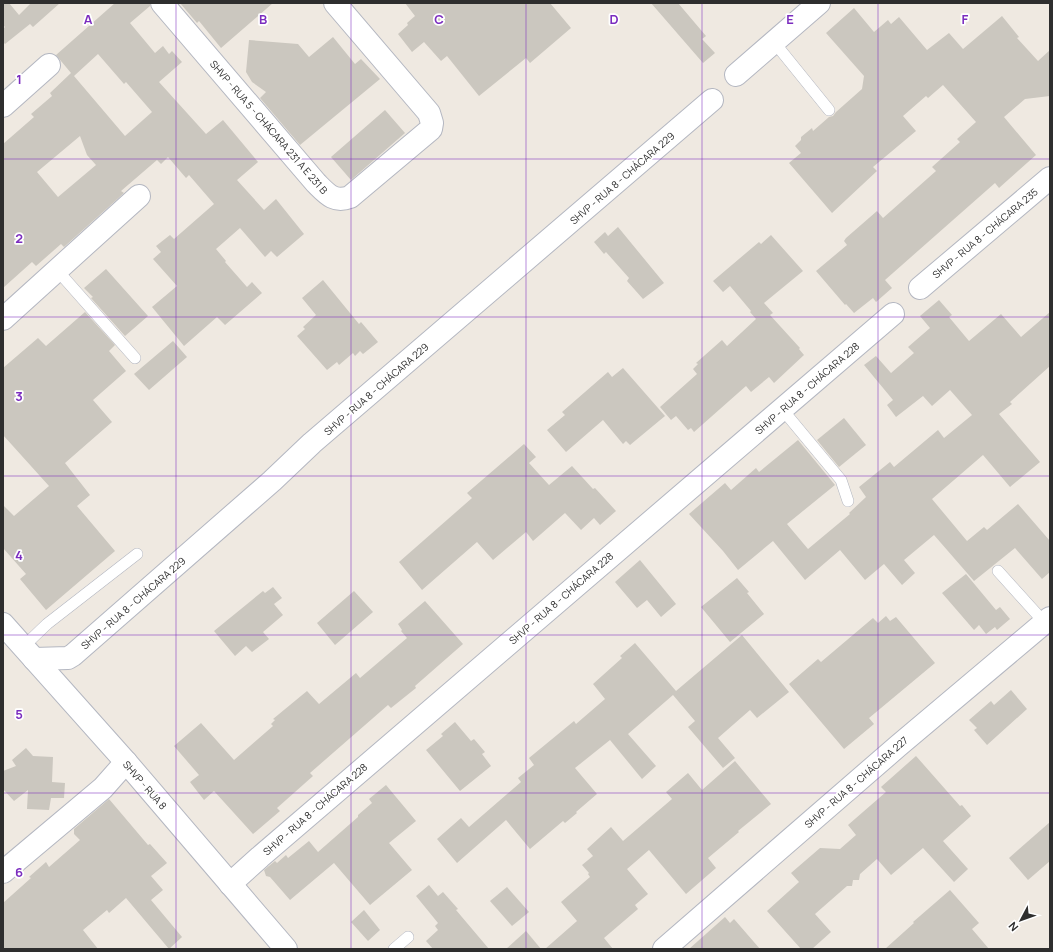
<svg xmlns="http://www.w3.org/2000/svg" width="1053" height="952" font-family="Manrope,sans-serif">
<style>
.building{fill:#cbc7bf;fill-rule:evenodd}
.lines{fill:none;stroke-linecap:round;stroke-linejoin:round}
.lane-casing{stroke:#b4b7c1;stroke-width:12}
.street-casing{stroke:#b4b7c1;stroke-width:24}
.secondary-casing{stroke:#b4b7c1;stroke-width:24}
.lane{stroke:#fff;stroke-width:11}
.street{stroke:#fff;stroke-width:22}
.secondary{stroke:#fff;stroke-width:22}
.grid{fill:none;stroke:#7b2cbf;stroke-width:1;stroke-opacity:0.55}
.labels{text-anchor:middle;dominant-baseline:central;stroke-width:3.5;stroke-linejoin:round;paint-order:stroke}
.street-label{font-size:10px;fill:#2e2e2e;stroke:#fff}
.grid-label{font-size:13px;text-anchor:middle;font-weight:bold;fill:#7b2cbf;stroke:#fff;stroke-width:3.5;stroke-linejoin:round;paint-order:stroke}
</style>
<rect width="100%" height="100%" fill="#efe9e1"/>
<!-- building -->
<g class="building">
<path d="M3,3H9L19,15L31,3H60L33,27L30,24L5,44L3,42V29L5,27L3,25Z"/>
<path d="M115,3H150V6L130,23L155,53L163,46L169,54L172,51L182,62L159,82L206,134L223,120L258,162L237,180L264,210L276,199L304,234L277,257L271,251L265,257L240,228L216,249L226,261L225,262L247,287L252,282L262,293L225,325L217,317L184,346L152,307L177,286L153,259L161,252L156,246L170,235L174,239L214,204L189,175L186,178L168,157L161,164L157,160L121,191L124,193L64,247L61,244L36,266L32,262L3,288V144L34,117L31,114L52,96L50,93L71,73L56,55ZM98,54L124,84L126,82L152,112L125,136L74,76ZM80,136L87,155L96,165L58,197L37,172Z"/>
<path d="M180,3H273L221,48L199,21L197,23Z"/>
<path d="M405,3H550L571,28L530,63L526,58L479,96L447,56L441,61L424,42L412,52L398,34L408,25L407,23L415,16Z"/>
<path d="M651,3H678L706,36L702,39L715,53L703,63Z"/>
<path d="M854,8L874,32L888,20L891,24L899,17L927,50L949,33L963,49L1002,16L1019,37L1017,38L1038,61L1050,50V96L1025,99L1004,117L1036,155L999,188L995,183L885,280L892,288L876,302L873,298L854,313L846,304L845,305L816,271L847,245L844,241L846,238L877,211L883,218L936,171L932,167L960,142L957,139L976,122L943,85L928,98L926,96L903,116L916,131L873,167L877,171L832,213L789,163L801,153L795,146L801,140V137L812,128L813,131L829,117L833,116L836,112L862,89L864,76L826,33Z"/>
<path d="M333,37L355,64L361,59L380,79L300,145L260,98L266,92L252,82L246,72L249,40L298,44L309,57Z"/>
<path d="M385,110L405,133L351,180L331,157Z"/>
<path d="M618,227L664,283L643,299L627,281L629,278L606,252L604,254L594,242L605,232L608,236Z"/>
<path d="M771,235L803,271L764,303L773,313L770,315L800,348L799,349L804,355L774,383L769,377L751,392L746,386L694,432L691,428L688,430L676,416L671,420L660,407L697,374L693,369L698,364L696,363L722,340L727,346L756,319L750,312L751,311L730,286L723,292L713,281L759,242L761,244Z"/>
<path d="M106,269L148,316L125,336L91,298L93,297L84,288Z"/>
<path d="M323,280L359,324L361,322L378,342L363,354L360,351L355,356L353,353L339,365L337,362L327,370L297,336L305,329L303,327L316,315L302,298Z"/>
<path d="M939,300L952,315L949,317L969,341L1001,314L1021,337L1050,312V366L1010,402L1012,404L999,414L1040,462L1010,487L983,455L932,499L967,541L984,527L987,530L1018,504L1050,541V572L1042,579L1015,548L974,581L934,535L904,560L915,573L902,585L884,564L865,580L840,550L805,580L773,541L738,570L723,551L689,514L725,483L731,490L756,468L759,472L798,440L835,485L787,524L808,549L850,514L849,513L866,497L859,487L890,462L894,467L938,430L944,438L972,415L950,390L932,406L923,396L896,417L887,405L893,400L864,365L876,356L891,373L914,353L908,347L930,328L920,316Z"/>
<path d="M85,312L115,345L109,351L126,371L93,400L112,422L65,463L90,495L77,506L115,551L46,610L20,579L26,574L3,548V505L14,516L49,486L3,435V368L38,338L46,346Z"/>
<path d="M173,341L187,357L149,390L134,374Z"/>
<path d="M623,368L665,416L630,445L626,441L623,444L603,420L566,452L547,430L565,415L562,412L608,372L612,377Z"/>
<path d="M844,418L866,445L839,467L817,440Z"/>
<path d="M524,444L536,457L529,463L549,485L572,466L593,489L595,488L616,511L600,525L594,518L581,530L565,513L533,541L526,532L493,560L477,542L422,590L399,562L472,498L467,493Z"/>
<path d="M640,560L676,604L661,617L647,600L637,608L615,582Z"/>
<path d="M966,574L996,610L1000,607L1010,619L997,630L995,627L986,634L979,625L974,630L942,593Z"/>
<path d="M737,578L749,592L747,593L764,614L730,642L701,607Z"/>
<path d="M273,587L282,598L274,604L283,615L263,632L269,639L252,652L246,646L235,656L214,631L263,591L265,593Z"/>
<path d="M354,591L373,612L335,645L317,623Z"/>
<path d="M425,601L463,644L415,686L416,688L391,708L388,705L310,773L313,776L277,808L280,811L253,834L214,791L204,800L190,782L199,775L174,746L201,723L234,760L273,726L271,724L275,720L273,719L307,691L319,704L356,673L360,678L407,638L401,631L402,630L398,624Z"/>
<path d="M886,616L890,621L896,617L935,663L869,718L874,724L844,749L789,684L818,659L821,662L873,618L878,623Z"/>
<path d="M742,635L789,692L757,718L750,710L718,738L735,758L723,768L688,727L695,721L673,695L628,734L656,766L642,779L610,740L575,768L597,794L576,812L577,813L565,823L563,821L530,849L506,820L457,863L437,839L461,818L469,827L521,782L518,778L534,765L529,758L574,721L576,724L605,699L593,684L622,658L620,656L635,643L676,691Z"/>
<path d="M1011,690L1027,709L987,745L974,730L977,728L969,720L991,701L994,705Z"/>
<path d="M455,722L471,741L474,739L485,752L482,754L491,766L460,791L426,750L443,736L441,734Z"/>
<path d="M26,748L33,756L53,757L52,782L65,783L64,798H51L49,810L27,809L28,790L14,801L3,789V771L16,766L12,760Z"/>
<path d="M916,756L960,806L962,805L971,816L943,841L968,869L954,882L923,848L891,875L877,859L860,874L859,880H853L852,886H847L815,914L831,932L812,949H801L767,911L799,882L791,873L820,848L840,849L856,835L848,825L886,792L881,787Z"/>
<path d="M735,761L771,804L738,831L739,832L708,858L716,868L686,894L649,850L627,869L648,894L635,905L638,909L604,938L613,949H545L577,921L561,902L590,877L588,874L589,873L582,865L593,856L587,849L611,827L623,841L672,799L666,792L688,773L702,790Z"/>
<path d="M386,785L416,821L389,843L412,870L370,905L334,863L290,900L270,877L266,876L264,870L275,861L277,863L286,855L288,858L309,841L318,852L358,817V815L372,803L369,799Z"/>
<path d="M109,799L148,845L150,844L167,863L151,876L163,890L151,900L182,937L169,949L126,898L109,913L107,910L83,930L98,949H3V903L31,878L29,877L46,862L49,867L80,840L74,834V829Z"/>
<path d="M1050,822V861L1028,880L1009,858Z"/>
<path d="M429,885L438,896L443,892L458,909L456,910L489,949H433L426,941L438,930L435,926L438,923L416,896Z"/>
<path d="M507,887L529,912L512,926L490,901Z"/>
<path d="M950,890L979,923L972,929L989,949H885L914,923L913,922Z"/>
<path d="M364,910L380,930L368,941L351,922Z"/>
<path d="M725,917L730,923L734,919L760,949H689Z"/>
<path d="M526,931L541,949H506Z"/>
</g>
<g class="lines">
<!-- lane casing -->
<g class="lane-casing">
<g id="lane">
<path d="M774,42L829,110"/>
<path d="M57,270L135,358"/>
<path d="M782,409L841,480L848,501"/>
<path d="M998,571L1044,622"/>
<path d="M23,647L47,624L137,554"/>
<path d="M394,949L408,937"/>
</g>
</g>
<!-- street casing -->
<g class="street-casing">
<g id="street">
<path d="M162,3L316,183C327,194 334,203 350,197L431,129L432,123L429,113L335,3"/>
<path d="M736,75L819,3"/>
<path d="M3,106L49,65"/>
<path d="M920,288L1050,178"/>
<path d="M3,319L139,196"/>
<path d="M34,659L68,658L73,655L272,481L312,443L712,100"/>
<path d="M3,872L103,788L126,762"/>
<path d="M230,884L260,857L893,314"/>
<path d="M664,949L898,746L1050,618"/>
</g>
</g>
<!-- secondary casing -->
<g class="secondary-casing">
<path id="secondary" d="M3,624L126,762L286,949"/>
</g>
<!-- lane -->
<use href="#lane" class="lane"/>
<!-- street -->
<use href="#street" class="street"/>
<!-- secondary -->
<use href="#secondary" class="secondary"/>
</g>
<!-- grid -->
<path class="grid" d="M176,3V949M351,3V949M526,3V949M702,3V949M878,3V949M3,159H1050M3,317H1050M3,476H1050M3,635H1050M3,793H1050"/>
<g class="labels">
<!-- street labels -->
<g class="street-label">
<text transform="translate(269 127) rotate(49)">SHVP - RUA 5 - CHÁCARA 231 A E 231 B</text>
<text transform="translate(622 178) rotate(-41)">SHVP - RUA 8 - CHÁCARA 229</text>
<text transform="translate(985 233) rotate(-40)">SHVP - RUA 8 - CHÁCARA 235</text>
<text transform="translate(807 388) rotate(-41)">SHVP - RUA 8 - CHÁCARA 228</text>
<text transform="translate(376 389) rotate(-41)">SHVP - RUA 8 - CHÁCARA 229</text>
<text transform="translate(561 598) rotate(-41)">SHVP - RUA 8 - CHÁCARA 228</text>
<text transform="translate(133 603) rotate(-41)">SHVP - RUA 8 - CHÁCARA 229</text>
<text transform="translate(856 782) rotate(-41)">SHVP - RUA 8 - CHÁCARA 227</text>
<text transform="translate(145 785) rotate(49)">SHVP - RUA 8</text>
<text transform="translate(315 809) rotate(-41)">SHVP - RUA 8 - CHÁCARA 228</text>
</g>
</g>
<g class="grid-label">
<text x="88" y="24">A</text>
<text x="263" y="24">B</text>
<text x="439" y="24">C</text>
<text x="614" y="24">D</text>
<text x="790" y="24">E</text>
<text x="965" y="24">F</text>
<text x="19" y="84">1</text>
<text x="19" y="243">2</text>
<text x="19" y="401">3</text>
<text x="19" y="560">4</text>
<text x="19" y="719">5</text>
<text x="19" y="877">6</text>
</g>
<!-- border -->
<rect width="1053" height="952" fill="none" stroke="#2e2e2e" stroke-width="8"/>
<!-- north arrow -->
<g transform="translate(1021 920) rotate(229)" stroke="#ffffff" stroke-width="3" paint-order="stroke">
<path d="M0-3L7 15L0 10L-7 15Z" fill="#2e2e2e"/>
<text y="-6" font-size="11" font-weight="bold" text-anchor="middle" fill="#2e2e2e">N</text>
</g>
</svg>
